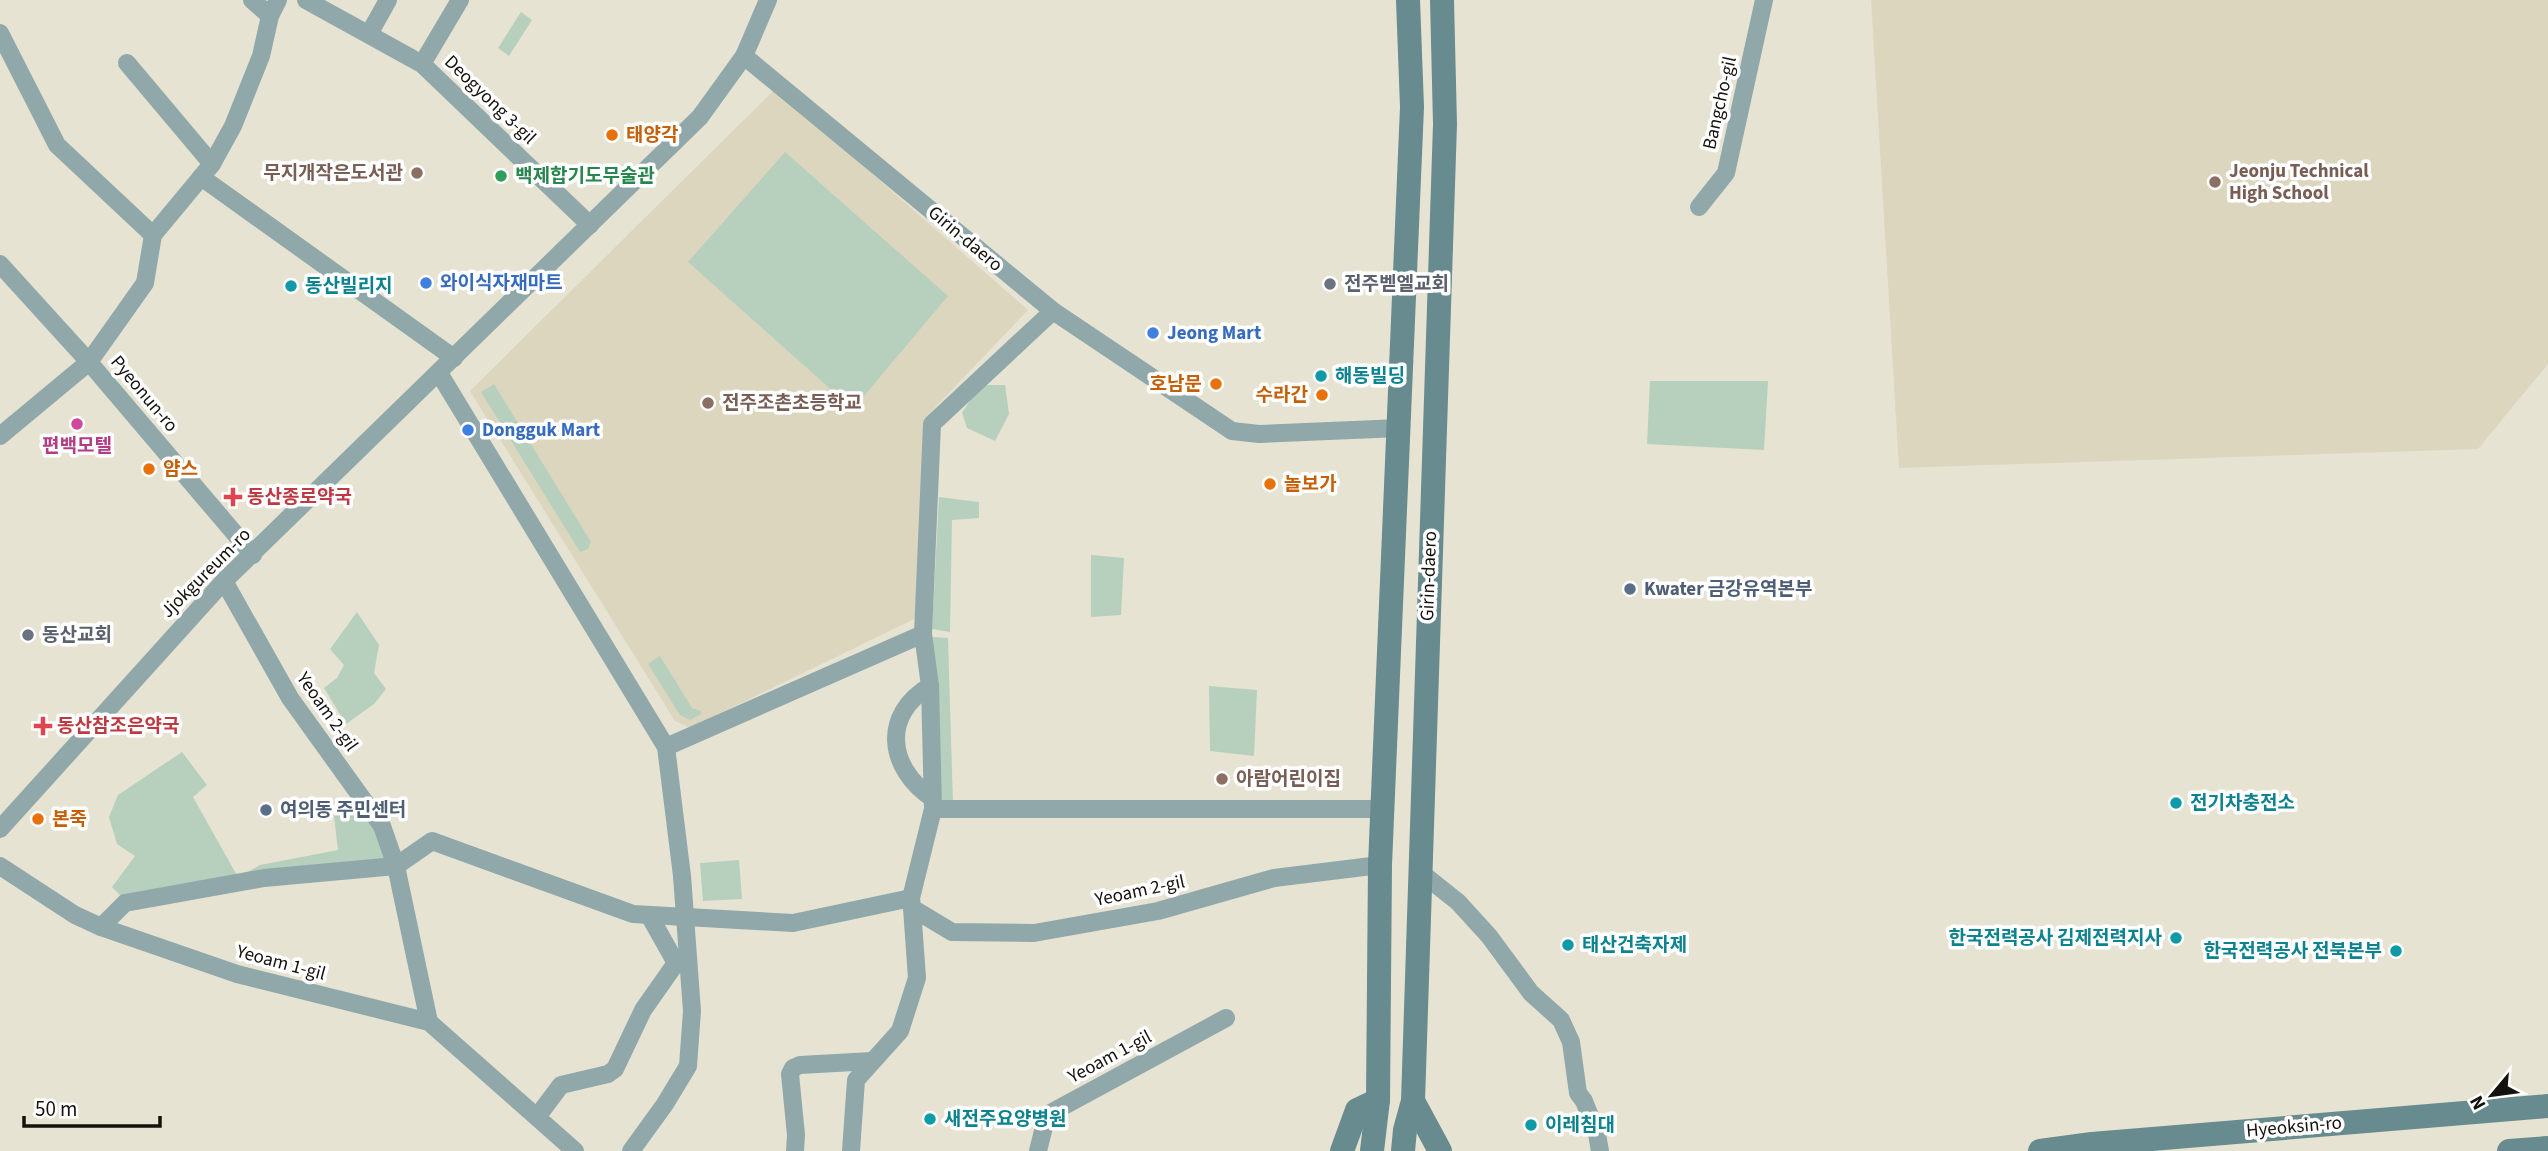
<svg xmlns="http://www.w3.org/2000/svg" width="2548" height="1151" font-family="'Source Sans 3','Noto Sans KR',sans-serif">
<style>
.built{fill:#dcd6bf}
.green{fill:#b6d0bd}
.lines{fill:none;stroke-linecap:round;stroke-linejoin:round}
.street{stroke:#90a8aa;stroke-width:18}
.secondary{stroke:#678b8e;stroke-width:24}
.food-dot{fill:#e8710a;stroke:#fff;stroke-width:2.5}
.education-dot{fill:#8d6e63;stroke:#fff;stroke-width:2.5}
.leisure-dot{fill:#2e9e5b;stroke:#fff;stroke-width:2.5}
.shop-dot{fill:#3f7fe0;stroke:#fff;stroke-width:2.5}
.worship-dot{fill:#6b7280;stroke:#fff;stroke-width:2.5}
.culture-dot{fill:#0f9aa8;stroke:#fff;stroke-width:2.5}
.hotel-dot{fill:#d1479c;stroke:#fff;stroke-width:2.5}
.health-dot{fill:#e0444e;stroke:#fff;stroke-width:2.5}
.service-dot{fill:#5c6f8a;stroke:#fff;stroke-width:2.5}
.labels{text-anchor:middle;dominant-baseline:central;stroke-width:7;stroke-linejoin:round;paint-order:stroke}
.street-label{font-size:19px;fill:#14120d;stroke:#fff}
.food-label{font-size:19px;font-weight:bold;fill:#c56008;stroke:#fff;text-anchor:start}
.education-label{font-size:19px;font-weight:bold;fill:#785e54;stroke:#fff;text-anchor:start}
.leisure-label{font-size:19px;font-weight:bold;fill:#27864d;stroke:#fff;text-anchor:start}
.shop-label{font-size:19px;font-weight:bold;fill:#366cbe;stroke:#fff;text-anchor:start}
.worship-label{font-size:19px;font-weight:bold;fill:#5b616d;stroke:#fff;text-anchor:start}
.culture-label{font-size:19px;font-weight:bold;fill:#0d838f;stroke:#fff;text-anchor:start}
.hotel-label{font-size:19px;font-weight:bold;fill:#b23c85;stroke:#fff}
.health-label{font-size:19px;font-weight:bold;fill:#be3a42;stroke:#fff;text-anchor:start}
.service-label{font-size:19px;font-weight:bold;fill:#4e5e75;stroke:#fff;text-anchor:start}
</style>
<rect width="100%" height="100%" fill="#e7e3d3"/>
<!-- built -->
<g class="built">
<path d="M1871,0H2548V364L2478,449L1899,468Z"/>
<path d="M775,89L1028,310L928,415L919,606L914,619L690,728L675,721L470,391Z"/>
</g>
<!-- green -->
<g class="green">
<path d="M521,12L532,20L509,56L498,48Z"/>
<path d="M785,152L948,296L853,409L688,262Z"/>
<path d="M1650,381H1768L1764,450L1647,444Z"/>
<path d="M494,384L591,542L588,549L580,552L481,392Z"/>
<path d="M980,385H1005L1009,414L995,441L967,428L962,413Z"/>
<path d="M939,497L979,502V518L952,520L950,632L932,629Z"/>
<path d="M1091,555L1124,558L1121,615L1091,617Z"/>
<path d="M357,612L379,645L374,673L386,689L374,704L346,724L324,688L337,678L344,665L330,649Z"/>
<path d="M932,637L948,638L953,804L936,805Z"/>
<path d="M660,656L692,708L701,711V714L690,720L680,715L648,664Z"/>
<path d="M1209,686L1257,690L1254,756L1210,751Z"/>
<path d="M182,752L207,785L193,797L239,879L124,899L112,887L135,856L117,844L109,817L118,795Z"/>
<path d="M364,806L393,863L241,876L260,865L338,850L334,816Z"/>
<path d="M739,860L742,899L703,901L700,863Z"/>
</g>
<g class="lines">
<!-- street -->
<g class="street">
<path d="M252,0L270,16"/>
<path d="M306,0L422,64L590,225"/>
<path d="M0,33L57,145L153,235"/>
<path d="M369,34L388,0"/>
<path d="M744,56L1053,311L1232,431L1259,434L1400,428"/>
<path d="M127,63L212,164"/>
<path d="M422,64L460,0"/>
<path d="M201,177L454,358"/>
<path d="M1699,207L1726,173L1764,0"/>
<path d="M0,264L89,362L253,555"/>
<path d="M1053,311L932,424L923,634L930,686L933,809L911,898L912,908L952,932L1034,933L1158,911L1274,878L1380,865"/>
<path d="M439,373L666,747L682,876L692,1011L688,1066L665,1104L631,1151"/>
<path d="M0,436L89,362L145,283L153,235L212,164L233,126L261,56L270,16L278,0"/>
<path d="M224,581L290,698L382,826L396,866L429,1022"/>
<path d="M930,686C881,715 888,768 932,798"/>
<path d="M666,747L923,634"/>
<path d="M933,809H1382"/>
<path d="M0,829L224,581L700,117L744,56L768,0"/>
<path d="M0,866L75,915L101,927L237,974L429,1022L575,1151"/>
<path d="M1419,871L1458,902L1489,936L1531,993L1561,1020L1571,1042L1578,1093L1584,1101L1597,1134L1600,1151"/>
<path d="M101,927L125,903L264,878L396,866L432,841L633,914L793,923L911,898"/>
<path d="M537,1117L561,1085L608,1074L615,1069L643,1010L676,963L649,915"/>
<path d="M795,1151L796,1135L790,1074L793,1068L800,1065L872,1061"/>
<path d="M851,1151L856,1080L900,1031L917,978L912,908"/>
<path d="M1038,1151L1047,1115L1226,1018"/>
</g>
<!-- secondary -->
<g class="secondary">
<path d="M1413,1101L1440,1151"/>
<path d="M1342,1151L1357,1110L1378,1100"/>
<path d="M1372,1151L1378,1100L1380,865L1412,107L1408,0"/>
<path d="M1403,1151L1405,1130L1413,1101L1445,124L1442,0"/>
<path d="M2040,1151L2092,1144L2548,1106"/>
<path d="M2509,1151L2548,1148"/>
</g>
</g>
<!-- markers -->
<g class="food-dot">
<circle cx="612" cy="135" r="7"/>
<circle cx="1216" cy="384" r="7"/>
<circle cx="1322" cy="395" r="7"/>
<circle cx="149" cy="469" r="7"/>
<circle cx="1270" cy="484" r="7"/>
<circle cx="38" cy="819" r="7"/>
</g>
<g class="education-dot">
<circle cx="417" cy="173" r="7"/>
<circle cx="2215" cy="182" r="7"/>
<circle cx="708" cy="403" r="7"/>
<circle cx="1222" cy="779" r="7"/>
</g>
<circle class="leisure-dot" cx="501" cy="176" r="7"/>
<g class="shop-dot">
<circle cx="426" cy="283" r="7"/>
<circle cx="1153" cy="333" r="7"/>
<circle cx="468" cy="430" r="7"/>
</g>
<g class="worship-dot">
<circle cx="1330" cy="284" r="7"/>
<circle cx="28" cy="635" r="7"/>
</g>
<g class="culture-dot">
<circle cx="291" cy="286" r="7"/>
<circle cx="1321" cy="376" r="7"/>
<circle cx="2176" cy="803" r="7"/>
<circle cx="2176" cy="938" r="7"/>
<circle cx="1568" cy="945" r="7"/>
<circle cx="2396" cy="951" r="7"/>
<circle cx="930" cy="1119" r="7"/>
<circle cx="1531" cy="1125" r="7"/>
</g>
<circle class="hotel-dot" cx="77" cy="424" r="7"/>
<g class="health-dot">
<path d="M229.5 486.5h7v7h7v7h-7v7h-7v-7h-7v-7h7z"/>
<path d="M39.5 715.5h7v7h7v7h-7v7h-7v-7h-7v-7h7z"/>
</g>
<g class="service-dot">
<circle cx="1630" cy="589" r="7"/>
<circle cx="266" cy="810" r="7"/>
</g>
<g class="labels">
<!-- street labels -->
<g class="street-label">
<text transform="translate(490 100) rotate(44)">Deogyong 3-gil</text>
<text transform="translate(1720 103) rotate(-77)">Bangcho-gil</text>
<text transform="translate(965 239) rotate(40)">Girin-daero</text>
<text transform="translate(144 394) rotate(50)">Pyeonun-ro</text>
<text transform="translate(206 573) rotate(-45)">Jjokgureum-ro</text>
<text transform="translate(1429 576) rotate(-88)">Girin-daero</text>
<text transform="translate(327 712) rotate(55)">Yeoam 2-gil</text>
<text transform="translate(1140 891) rotate(-12)">Yeoam 2-gil</text>
<text transform="translate(281 963) rotate(15)">Yeoam 1-gil</text>
<text transform="translate(1110 1057) rotate(-28)">Yeoam 1-gil</text>
<text transform="translate(2294 1127) rotate(-5)">Hyeoksin-ro</text>
</g>
<!-- food labels -->
<g class="food-label">
<text x="626" y="135">태양각</text>
<text x="1202" y="384" text-anchor="end">호남문</text>
<text x="1308" y="395" text-anchor="end">수라간</text>
<text x="163" y="469">얌스</text>
<text x="1284" y="484">놀보가</text>
<text x="52" y="819">본죽</text>
</g>
<!-- education labels -->
<g class="education-label">
<text x="2229" y="171">Jeonju Technical<tspan x="2229" dy="22">High School</tspan></text>
<text x="403" y="173" text-anchor="end">무지개작은도서관</text>
<text x="722" y="403">전주조촌초등학교</text>
<text x="1236" y="779">아람어린이집</text>
</g>
<!-- leisure labels -->
<g class="leisure-label">
<text x="515" y="176">백제합기도무술관</text>
</g>
<!-- shop labels -->
<g class="shop-label">
<text x="440" y="283">와이식자재마트</text>
<text x="1167" y="333">Jeong Mart</text>
<text x="482" y="430">Dongguk Mart</text>
</g>
<!-- worship labels -->
<g class="worship-label">
<text x="1344" y="284">전주벧엘교회</text>
<text x="42" y="635">동산교회</text>
</g>
<!-- culture labels -->
<g class="culture-label">
<text x="305" y="286">동산빌리지</text>
<text x="1335" y="376">해동빌딩</text>
<text x="2190" y="803">전기차충전소</text>
<text x="2162" y="938" text-anchor="end">한국전력공사 김제전력지사</text>
<text x="1582" y="945">태산건축자제</text>
<text x="2382" y="951" text-anchor="end">한국전력공사 전북본부</text>
<text x="944" y="1119">새전주요양병원</text>
<text x="1545" y="1125">이레침대</text>
</g>
<!-- hotel labels -->
<g class="hotel-label">
<text x="77" y="446">편백모텔</text>
</g>
<!-- health labels -->
<g class="health-label">
<text x="247" y="497">동산종로약국</text>
<text x="57" y="726">동산참조은약국</text>
</g>
<!-- service labels -->
<g class="service-label">
<text x="1644" y="589">Kwater 금강유역본부</text>
<text x="280" y="810">여의동 주민센터</text>
</g>
</g>
<!-- north arrow -->
<g transform="translate(2492 1095) rotate(241)" stroke="#ffffff" stroke-width="5" paint-order="stroke">
<path d="M0-5L12 26L0 18L-12 26Z" fill="#14120d"/>
<text y="-10" font-size="19" font-weight="bold" text-anchor="middle" fill="#14120d">N</text>
</g>
<!-- scale -->
<path d="M24 1116v10h136v-10" fill="none" stroke="#14120d" stroke-width="3.5"/>
<text x="35" y="1116" font-size="21" fill="#14120d" stroke="#ffffff" stroke-width="5" paint-order="stroke">50 m</text>
</svg>
